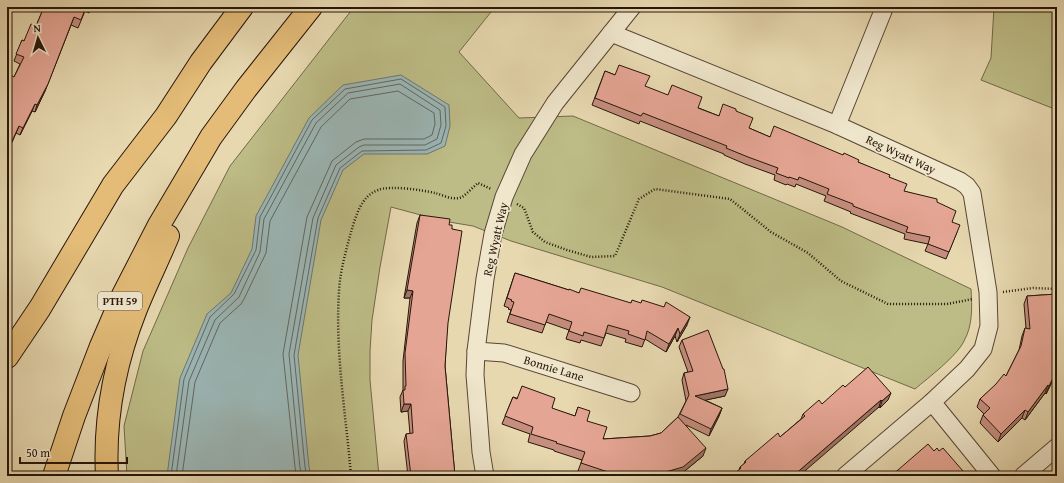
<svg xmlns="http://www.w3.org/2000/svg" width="1064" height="483" font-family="'Gentium Book Plus',serif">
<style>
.green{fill:#bdbc86;stroke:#726948}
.water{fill:#9bb7b7;stroke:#6d7771}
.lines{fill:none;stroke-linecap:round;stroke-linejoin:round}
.shore{stroke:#626660;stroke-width:1}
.minor-casing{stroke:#584633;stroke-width:19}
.major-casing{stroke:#281609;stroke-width:24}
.path{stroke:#281609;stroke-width:2.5;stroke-dasharray:1 2;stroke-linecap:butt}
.minor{stroke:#efe6cc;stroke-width:17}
.major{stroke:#e4bc78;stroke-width:22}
.wall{fill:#c58e7f;stroke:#281609}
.shaded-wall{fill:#a07468;stroke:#281609}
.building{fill:#e5a594;stroke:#281609}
.labels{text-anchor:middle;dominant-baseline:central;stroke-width:3.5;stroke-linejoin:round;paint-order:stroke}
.shield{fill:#efe6cc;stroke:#645444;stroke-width:1}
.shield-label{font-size:11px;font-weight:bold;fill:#281609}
.street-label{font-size:12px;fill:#281609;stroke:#efe6cc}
</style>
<rect width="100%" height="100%" fill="#e7d8b0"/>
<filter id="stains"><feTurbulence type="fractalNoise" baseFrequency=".005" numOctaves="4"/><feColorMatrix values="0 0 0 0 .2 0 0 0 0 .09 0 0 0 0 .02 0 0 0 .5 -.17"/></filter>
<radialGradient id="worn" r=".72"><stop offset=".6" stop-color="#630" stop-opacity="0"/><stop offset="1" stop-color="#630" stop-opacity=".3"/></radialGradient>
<!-- green -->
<g class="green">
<path d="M354,7H495L459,52L519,118L573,116L842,227L971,289C972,307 973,325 964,341C957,356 928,378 915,389L662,287L511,241L473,226L443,221L391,207L380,267L372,320L370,351V380L379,476H127L124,426L143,351L188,248L230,166Z"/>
<path d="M994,7H1057V110L981,80L991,58Z"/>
</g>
<!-- water -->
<path class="water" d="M401,75L449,105L450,126L445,146L427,154H364L343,170L321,220L298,355L309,467L311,476H167L180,378L207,314L231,293L252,249L256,216L309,118L343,85Z"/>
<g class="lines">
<!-- shore -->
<g class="shore">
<path d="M171,476L184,379L210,317L234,294L256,250L260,217L312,120L345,89L401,79L445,107L446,126L441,143L426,150L362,151L340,168L318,218L294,355L305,467L307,476"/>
<path d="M176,476L189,381L215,320L239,297L260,252L264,219L316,123L348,93L400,84L440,110L441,125L437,139L425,145H364L359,147L336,165L313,218L289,354L300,468L302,476"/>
<path d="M182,476L195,382L220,323L241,304L244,299L266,253L270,221L321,127L350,99L398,91L434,113L435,124L432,135L424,139H364L356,142L332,161L307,217L283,354L296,476"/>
</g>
<!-- minor casing -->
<g class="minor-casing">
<g id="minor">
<path d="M611,33L837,125L960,181L967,186L972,193L988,292L989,326L983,349L967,369L932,402L845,476"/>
<path d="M837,125L883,11"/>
<path d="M476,351L504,353L631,393"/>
<path d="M932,402L992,476"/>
<path d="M485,476L481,452L478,412L475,375L476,351L485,279L493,234L504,197L523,154L555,103L632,7"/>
<path d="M1023,476L1057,447"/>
</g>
</g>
<!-- major casing -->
<g class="major-casing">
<g id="major">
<path d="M7,357L40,308L113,185L166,116L201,62L242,7"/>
<path d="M54,476L74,416L101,346L123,295L159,225L211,137L246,89L311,7"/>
<path d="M107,476C104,419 115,362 136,309C146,284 158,260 168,236"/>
</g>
</g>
<!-- path -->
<g class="path">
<path d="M517,204L524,208L533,232L545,242L567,250L591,257L615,256L639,199L655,189L730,199L771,232L808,253L841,281L888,304H947L973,299"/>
<path d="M1003,292L1033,288L1057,289"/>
<path d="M351,476C346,414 335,354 339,291C340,271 346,251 351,232C356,216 361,196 378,190C390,185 422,190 435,193C443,195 453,201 462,197C467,194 473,187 478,183L491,189"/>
</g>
<!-- minor -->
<use href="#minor" class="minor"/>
<!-- major -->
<use href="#major" class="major"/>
</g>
<!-- wall -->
<g class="wall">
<path d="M44,7H91L89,13L85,11L78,28L71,25L45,91L35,112L32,111L20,135L16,133L14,77L20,64L14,61L22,40L24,41L36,26Z"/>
<path d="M605,71L719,116L736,111L749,128L770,137L858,162L889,177L904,191L937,202L952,222L957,232L946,259L925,251L928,244L904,239L905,234L850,213L851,212L824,201L826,196L796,184L795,187L787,184L786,185L774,180L775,175L745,164L724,155V154L640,121L639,124L592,105Z"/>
<path d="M420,215L449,225L452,229L445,366L455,476H408L404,441L406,434H410L408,411L401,412L400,397L403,390V361L410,298H404L417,223Z"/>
<path d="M515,273L569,290L579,293L687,325L677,342L675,336L666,352L645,339L642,347L625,342L626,339L606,333L601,346L581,340L580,343L566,339L569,330L546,322L542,333L507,322L511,310L508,309L509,308L504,306Z"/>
<path d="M1057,294V372L1046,394L1045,393L1025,420L1022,418L998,442L980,423L983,415L984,414L977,407L980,399L1006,376L1019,350L1022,336L1025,328H1026L1024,304L1027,296Z"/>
<path d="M682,340L725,396L705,400L722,408L719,416L709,436L686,425L703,456L681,474L675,476H594L578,471L582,460L554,451V450L528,442L530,434L502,424L513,397L575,416L578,407L587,421L603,439L650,436L661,433L678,417L686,401L682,380L684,373L688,372L679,347Z"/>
<path d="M845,387L888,400L880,408L879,407L739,470L740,467L744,464L745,461L780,437L801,419L803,414L822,404Z"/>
</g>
<!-- shaded-wall -->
<g class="shaded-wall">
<path d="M74,17L45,91L35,112L37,105Z"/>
<path d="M35,104L32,111L20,135L23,128Z"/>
<path d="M19,126L7,154V152Z"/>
<path d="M407,290L413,291L410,298H404Z"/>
<path d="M690,317L687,325L677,342L680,334Z"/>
<path d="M678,328L675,336L666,352L669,344Z"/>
<path d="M1057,370V372L1046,394L1049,386Z"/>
<path d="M1048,385L1045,393L1025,420L1028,412Z"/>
<path d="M728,389L725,396L692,403L695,396Z"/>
<path d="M891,393L888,400L880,408L882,401Z"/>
<path d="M881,400L879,407L799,476H793Z"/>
<path d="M404,404H411L408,411L401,412Z"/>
<path d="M722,408L719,416L709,436L711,429Z"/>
<path d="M1025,410L1022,418L998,442L1001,434Z"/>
<path d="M706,448L703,456L681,474L675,476H651Z"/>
<path d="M963,471L961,476H956Z"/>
</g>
<!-- building -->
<g class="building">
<path d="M44,7H86L81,20L74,17L48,84L37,105L35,104L23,128L19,126L7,152V73L14,77L24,57L16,54L22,40L24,41L31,24L36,26Z"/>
<path d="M619,65L650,76L645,86L668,95L672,85L702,97L698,108L719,116L723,104L736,109V111L753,118L749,128L770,137L774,126L843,155L844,153L859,160L858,162L890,175L889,177L907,184L904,191L937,199V202L956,211L952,222L960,225L949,252L928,244L930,237L906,232L908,227L853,206V204L827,194L829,189L799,177L798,180L789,177V178L776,173L778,168L748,157L726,148L727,146L643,113L641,116L595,98L605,71L615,75Z"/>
<path d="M420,215L450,219L449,225H452V229L462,231L448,323L445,366L455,476H411L406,434L413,433L411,404H404L403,390H405V386H406L405,353L413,291L407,290Z"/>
<path d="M515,273L569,290V289L579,293L581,288L631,303L632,300L641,303L642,300L664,307L666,302L690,317L680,334L678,328L669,344L647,331L645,340L628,334L629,331L608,325L604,338L584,332L583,336L569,331L572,322L549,314L545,325L510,314L514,302L511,301L512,300L507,298Z"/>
<path d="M1057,294V370L1049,386L1048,385L1028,412L1025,410L1001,434L983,415L990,408L980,399L996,384L1004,374L1006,376L1021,346L1025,328L1030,329L1027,296Z"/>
<path d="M708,330L723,369H724L728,389L695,396L722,408L711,429L680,414L689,395L684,373L693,371L682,340Z"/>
<path d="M868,367L891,393L882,401L881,400L793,476H732L741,468L740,467L746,462L745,461L778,433L780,437L805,416L803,414L819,400L822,404L843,385L845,387Z"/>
<path d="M522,386L555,398L552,408L575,416L578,407L590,411L587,421L607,427L603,439L650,436L661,433L678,417L706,448L683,467L651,476H615L614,474L581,463L585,452L556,443L557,442L531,434L533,427L505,416L513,397L517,399Z"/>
<path d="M928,444L934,451L937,448L939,451L943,448L963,471L956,476H891Z"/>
</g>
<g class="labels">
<!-- shield labels -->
<rect class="shield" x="98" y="292" width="44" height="18" rx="3"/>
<g class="shield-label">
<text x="120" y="301">PTH 59</text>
</g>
<!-- street labels -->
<g class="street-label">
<text transform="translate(901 154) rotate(25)">Reg Wyatt Way</text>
<text transform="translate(495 239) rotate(-77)">Reg Wyatt Way</text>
<text transform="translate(554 368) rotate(17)">Bonnie Lane</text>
</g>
</g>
<!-- margin -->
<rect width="1064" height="483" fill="none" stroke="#e7d8b0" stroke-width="24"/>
<rect x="8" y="8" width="1048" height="467" fill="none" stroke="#281609" stroke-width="2"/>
<rect x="12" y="12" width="1040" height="459" fill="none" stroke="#281609"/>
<!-- north arrow -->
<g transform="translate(38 38) rotate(355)" stroke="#efe6cc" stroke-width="3" paint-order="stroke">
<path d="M0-3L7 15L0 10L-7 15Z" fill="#281609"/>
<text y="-6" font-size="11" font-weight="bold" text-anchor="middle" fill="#281609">N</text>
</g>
<!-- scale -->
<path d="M20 457v6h107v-6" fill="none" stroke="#281609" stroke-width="2"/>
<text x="26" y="457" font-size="12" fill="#281609" stroke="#efe6cc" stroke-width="3" paint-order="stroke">50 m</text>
<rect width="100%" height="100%" filter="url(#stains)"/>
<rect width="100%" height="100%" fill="url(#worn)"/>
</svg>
